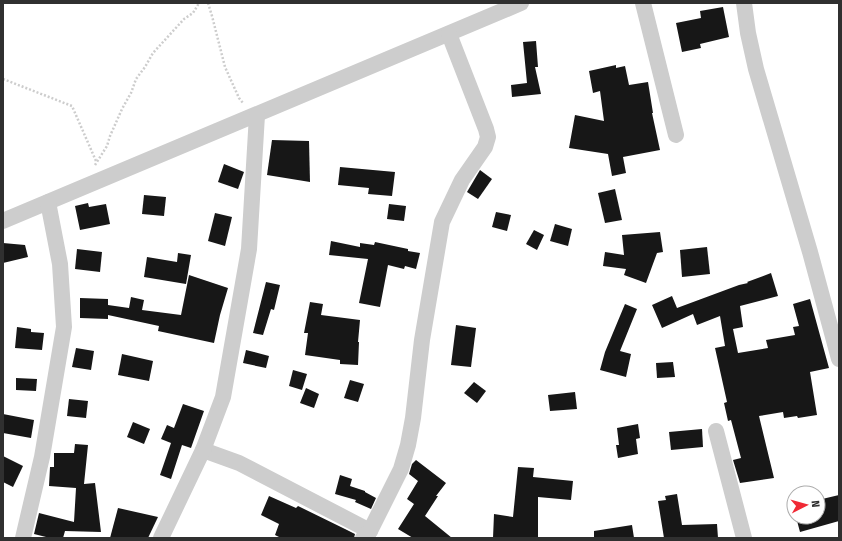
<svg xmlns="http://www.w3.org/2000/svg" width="842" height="541" font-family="'Fira Sans Condensed',sans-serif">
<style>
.building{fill:#171717}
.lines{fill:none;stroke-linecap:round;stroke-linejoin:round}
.path{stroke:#cdcdcd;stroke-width:2.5;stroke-dasharray:2 2;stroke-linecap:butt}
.minor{stroke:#cdcdcd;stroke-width:16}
</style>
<rect width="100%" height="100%" fill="#fff"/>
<!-- building -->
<g class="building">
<path d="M723,7L729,37L700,44L701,48L682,52L676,23L701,18L700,11Z"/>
<path d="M536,41L538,67H535L541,94L512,97L511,85L527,83L523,42Z"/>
<path d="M616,65V68L625,66L629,85L648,82L653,113H652L660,150L623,157L626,173L612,176L608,154L569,148L575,115L604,121L600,91L593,93L589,71Z"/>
<path d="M272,140L309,141L310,182L267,175Z"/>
<path d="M224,164L244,172L238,189L218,182Z"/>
<path d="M340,167L395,172L392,196L368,194L369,188L338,185Z"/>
<path d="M480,170L492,179L478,199L467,192Z"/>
<path d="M615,189L622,220L605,223L598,193Z"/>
<path d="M144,195L166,197L164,216L142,214Z"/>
<path d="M88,203L89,207L106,204L110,224L80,230L75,206Z"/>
<path d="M389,204L406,206L404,221L387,219Z"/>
<path d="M496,212L511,215L507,231L492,227Z"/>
<path d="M215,213L232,217L225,246L208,241Z"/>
<path d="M555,224L572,229L568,246L550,241Z"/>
<path d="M534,230L544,235L537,250L526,244Z"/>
<path d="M660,232L663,252L657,253L646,283L624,275L626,269L603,266L605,252L624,255L622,235Z"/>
<path d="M331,241L360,247V243L374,245L375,242L408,249V251L420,253L416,269L405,266L404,269L388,265L380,307L359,303L368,259L329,255Z"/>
<path d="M3,243L25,245L28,257L3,263Z"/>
<path d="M707,247L710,274L682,277L680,250Z"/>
<path d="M77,249L102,252L100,272L75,269Z"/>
<path d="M178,253L191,255L186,284L144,277L147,257L177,262Z"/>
<path d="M771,273L778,296L740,306L743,327L733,329L738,353L768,348L766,340L795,335L793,327L799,326L793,304L810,299L829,368L810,372L817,415L798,418L797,416L784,418L783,412L759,416L774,478L740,483L733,460L741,458L731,420L728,421L724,403L727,402L715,348L725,346L720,316L697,325L693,314L662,328L652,305L672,296L677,308L739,285L748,283L747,282Z"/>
<path d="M189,275L228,288L220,315L214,343L158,331L159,326L108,315V319L80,318V298L108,299V305L129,308L131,297L144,300L142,310L181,315Z"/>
<path d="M266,282L280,285L274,310L271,309L263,335L253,333Z"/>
<path d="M310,302L323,304L321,315L360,320L358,342H359L358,365L340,364V360L305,355L308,333H304Z"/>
<path d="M625,304L637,309L620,351L631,354L626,377L600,370L605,352Z"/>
<path d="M456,325L476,328L471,367L451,365Z"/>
<path d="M17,327L31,329V332L44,333L42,350L15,348Z"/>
<path d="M76,348L94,351L91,370L72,367Z"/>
<path d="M246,350L269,356L266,368L243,363Z"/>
<path d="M122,354L153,361L149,381L118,375Z"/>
<path d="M673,362L675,377L657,378L656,363Z"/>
<path d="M293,370L307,374L302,390L289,386Z"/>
<path d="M16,378L37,379L36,391L16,390Z"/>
<path d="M350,380L364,384L358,402L344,398Z"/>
<path d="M474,382L486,391L477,403L464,393Z"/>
<path d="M306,388L319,394L314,408L300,403Z"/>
<path d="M575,392L577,409L550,411L548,395Z"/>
<path d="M69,399L88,401L86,418L67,416Z"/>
<path d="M183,404L204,411L191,448L182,445L171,479L160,475L171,443L161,439L167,425L174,428Z"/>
<path d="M3,414L34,420L31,438L3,433Z"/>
<path d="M133,422L150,429L144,444L127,437Z"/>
<path d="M638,424L640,438L636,439L638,454L618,458L616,445H619L617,428Z"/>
<path d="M702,429L703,447L671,450L669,432Z"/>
<path d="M75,444L88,445L84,484L95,483L101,532L65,531L63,538H50L34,534L39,513L74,522L76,488L49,486L50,467H54V453H74Z"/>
<path d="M3,456L23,466L13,487L3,482Z"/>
<path d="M416,460L446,483L436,496H438L425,516L452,538H413L398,529L414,504L407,499L418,481L409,474L412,464Z"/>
<path d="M518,467L534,468L533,477L573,481L571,500L538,497V538H493L494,514L513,517Z"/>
<path d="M340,475L352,479L350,486L365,491V492L376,498L371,509L355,502L356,500L335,494Z"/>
<path d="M677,494L682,525L717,524L718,538H664L658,501L666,500L665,496Z"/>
<path d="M839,495V521L800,532L796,517H818V500Z"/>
<path d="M269,496L296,508L298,506L345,529L355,534L354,538H281L275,535L279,524L261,515Z"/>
<path d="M118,508L158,517L148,538H110Z"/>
<path d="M632,525L634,538H594V531Z"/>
</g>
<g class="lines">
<!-- path -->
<g class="path">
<path d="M208,3L212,16L225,67L239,98L243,103"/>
<path d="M3,79L72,106L96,161"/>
<path d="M95,165L107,146L110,136L122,109L131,93L136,79L145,67L153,53L184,19L193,13L199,3"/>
</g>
<!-- minor -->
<g class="minor">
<path d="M643,3L676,135"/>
<path d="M744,3L748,33L756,69L810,252L839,359"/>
<path d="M3,221L521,3"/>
<path d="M716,431L744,538"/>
<path d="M203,450L239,463L370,531"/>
<path d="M23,538L42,457L64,327L60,264L48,202"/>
<path d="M161,538L203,450L223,397L249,249L257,115"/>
<path d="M363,538L370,531L401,469L408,445L413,418L422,340L442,222L462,180L485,147L488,137L486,129L449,34"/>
</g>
</g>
<!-- border -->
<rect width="842" height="541" fill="none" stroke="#303030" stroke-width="8"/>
<!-- north arrow -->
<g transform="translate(806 505) rotate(84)"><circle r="19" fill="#ffffff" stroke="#acacac"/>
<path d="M0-3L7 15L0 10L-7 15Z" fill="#f02935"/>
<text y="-6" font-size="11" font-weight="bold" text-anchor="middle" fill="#303030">N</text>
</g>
</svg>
